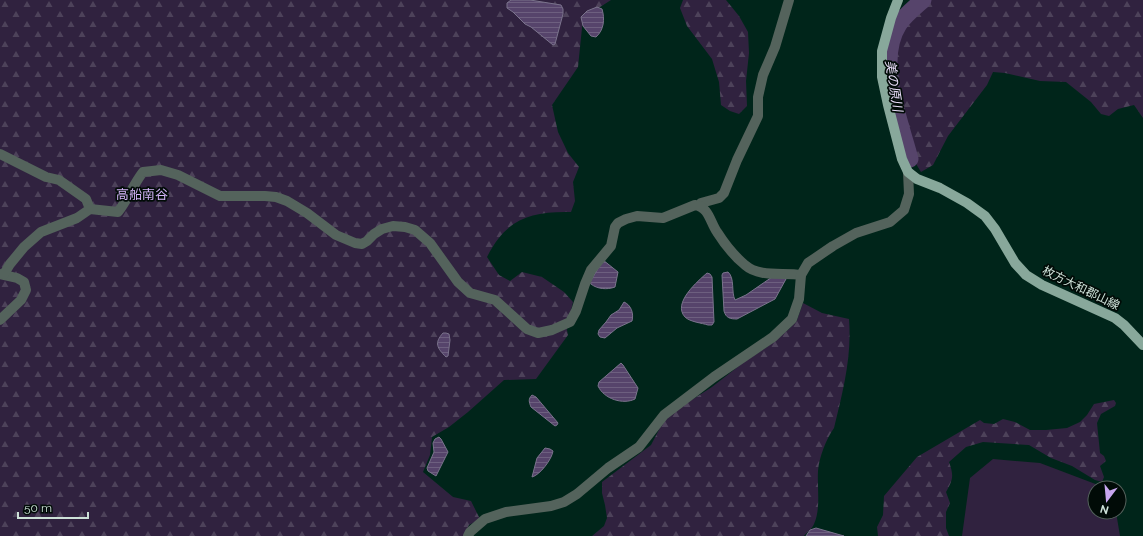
<svg xmlns="http://www.w3.org/2000/svg" width="1143" height="536" font-family="Raleway,'Noto Sans JP',sans-serif">
<style>
.green{fill:#30223f}
.forest{fill:url(#forest-firs)}
.water{fill:url(#water-rules);stroke:#7a738c}
.lines{fill:none;stroke-linecap:round;stroke-linejoin:round}
.river{stroke:#56446b;stroke-width:17}
.minor{stroke:#54635c;stroke-width:10}
.major{stroke:#88a89b;stroke-width:10}
.labels{text-anchor:middle;dominant-baseline:central;stroke-width:3.5;stroke-linejoin:round;paint-order:stroke}
.street-label{font-size:12px;fill:#cde1d8;stroke:#010b07}
.water-label{font-size:13px;font-style:italic;fill:#e8dcf8;stroke:#010b07}
.neighbourhood-label{font-size:13px;fill:#d4b5f9;stroke:#010b07}
</style>
<defs>
<pattern id="forest-firs" width="22" height="20" patternUnits="userSpaceOnUse"><rect width="22" height="20" fill="#30223f"/><path d="M5 1l3.5 6h-7zM16 11l3.5 6h-7z" fill="#4d425a"/></pattern>
<pattern id="water-rules" width="6" height="5" patternUnits="userSpaceOnUse"><rect width="6" height="5" fill="#56446b"/><path d="M0 2.5h6" fill="none" stroke="#6d5f7f"/></pattern>
</defs>
<rect width="100%" height="100%" fill="#00251a"/>
<!-- green -->
<path class="green" d="M993,459L1040,463L1106,488H1095V512H1116L1120,536H962L970,478Z"/>
<!-- forest -->
<g class="forest">
<path d="M0,0H611L583,18L578,67L552,105L558,132L568,153L579,167L573,182L575,201L571,212C530,211 506,219 487,257L499,275L510,281L522,272L542,277L564,292L573,302L570,315L565,320L568,335L536,379L504,380L468,412L449,427L432,437L430,455L423,472L453,497L471,501L480,519L469,525L464,536H0Z"/>
<path d="M683,0H726L739,16L748,32L749,53L746,81L747,106L739,114L730,111L721,105L719,82L712,59L687,26L680,8Z"/>
<path d="M929,0H1143V118L1134,105L1118,109L1109,116L1101,114L1091,102L1066,82L1040,81L1005,73L993,72L987,85L948,136L933,165L921,172L913,159L890,61L894,40L902,27Z"/>
<path d="M803,303L822,313L849,319C852,357 843,391 834,428C826,439 819,458 818,471C817,489 821,508 814,524C812,529 807,532 804,536H592L604,526L607,518L605,505L602,493V482L651,445L663,422L679,408L712,387L744,362L767,347L789,329L797,320Z"/>
<path d="M1114,400L1116,403L1115,406L1101,414L1097,423L1100,453L1104,456L1106,461L1100,466L1104,477L1102,482L1095,480L1072,466L1051,458L1029,445L983,442L966,447L949,462C954,476 953,480 946,492L950,503L946,512V528L949,536H878L877,527L883,515L884,496L917,457L980,420L984,423L994,424L1003,419L1015,422L1030,430H1046L1067,428L1080,422L1087,415L1094,404Z"/>
</g>
<!-- water -->
<g class="water">
<path d="M511,0H530L561,5L563,9V14L555,44L553,45L531,27L525,24L513,12L507,8V3Z"/>
<path d="M597,7L602,9C605,19 604,30 596,37L591,36L583,26L581,17L587,11Z"/>
<path d="M603,260L618,272L615,287C607,290 597,289 591,284L590,282Z"/>
<path d="M728,272C735,278 731,292 735,300L746,295L775,275L786,279L775,299L737,319C730,319 726,318 724,311L722,275L723,273Z"/>
<path d="M707,273L710,274L712,277L714,322L712,325H708C702,323 690,322 685,317C672,303 698,281 707,273Z"/>
<path d="M624,302C631,305 634,313 632,321L617,328L605,338L600,337L598,334L599,330L606,322L611,315L619,310Z"/>
<path d="M443,333H446L449,334L450,340L448,356L446,357C437,348 434,343 443,333Z"/>
<path d="M621,363L623,365L638,388L635,399C623,405 604,399 598,386L599,382Z"/>
<path d="M532,395L536,397L558,423L557,425L555,426L531,407C529,402 528,399 532,395Z"/>
<path d="M439,437L441,439L448,452L436,476L428,471L427,468L434,452L433,443L435,439Z"/>
<path d="M545,448L550,449L553,451C552,459 540,475 532,477L537,458Z"/>
<path d="M816,528L844,536H806L810,530Z"/>
</g>
<g class="lines">
<!-- river -->
<path class="river" d="M910,159C900,120 875,61 899,24C905,15 915,7 923,0"/>
<!-- minor -->
<g class="minor">
<path d="M0,154L46,177L59,180L86,199L90,209"/>
<path d="M701,203L719,198L724,193L737,160L758,116V97L763,75L775,47L789,0"/>
<path d="M0,274L17,278L24,282L26,290L21,300L0,320"/>
<path d="M4,274L10,264L24,247L41,232L77,218L90,209L118,212C128,199 133,185 143,172L161,170L178,175L220,196H265L276,197L287,201L307,213L336,235L355,243L362,244L367,241L374,234L382,229L393,226L405,227L415,230L430,243L458,282L470,293L495,300L527,329L538,333L552,330L570,322L576,311L585,284L591,270L611,246L615,227L618,223L626,219L637,216L663,218L695,205C709,207 710,222 717,232C724,243 734,256 745,265C760,278 783,272 801,275"/>
<path d="M468,536L470,532L485,519L506,512L551,506L564,502L577,494L608,468L639,447L664,415L714,377L773,337L792,319L799,299L801,275L808,263L833,246L856,233L890,222L904,210L909,194L908,172"/>
</g>
<!-- major -->
<path class="major" d="M898,0L891,18L882,51V77L888,105L902,159L908,172L917,179L940,188L967,203L985,216L995,229L1015,263L1026,275L1042,285L1115,318L1124,325L1143,345"/>
</g>
<g class="labels">
<!-- street labels -->
<g class="street-label">
<text transform="translate(1081 288) rotate(26)">枚方大和郡山線</text>
</g>
<!-- water labels -->
<g class="water-label">
<text transform="translate(894 86) rotate(81)">美の原川</text>
</g>
<!-- neighbourhood labels -->
<g class="neighbourhood-label">
<text x="142" y="194">高船南谷</text>
</g>
</g>
<!-- north arrow -->
<g transform="translate(1107 500) rotate(196)"><circle r="19" fill="#010b07" stroke="#53615b"/>
<path d="M0-3L7 15L0 10L-7 15Z" fill="#c8a6ef"/>
<text y="-6" font-size="11" font-weight="bold" text-anchor="middle" fill="#cde1d8">N</text>
</g>
<!-- scale -->
<path d="M18 512v6h70v-6" fill="none" stroke="#cde1d8" stroke-width="2"/>
<text x="24" y="512" font-size="12" fill="#cde1d8" stroke="#010b07" stroke-width="3" paint-order="stroke">50 m</text>
</svg>
